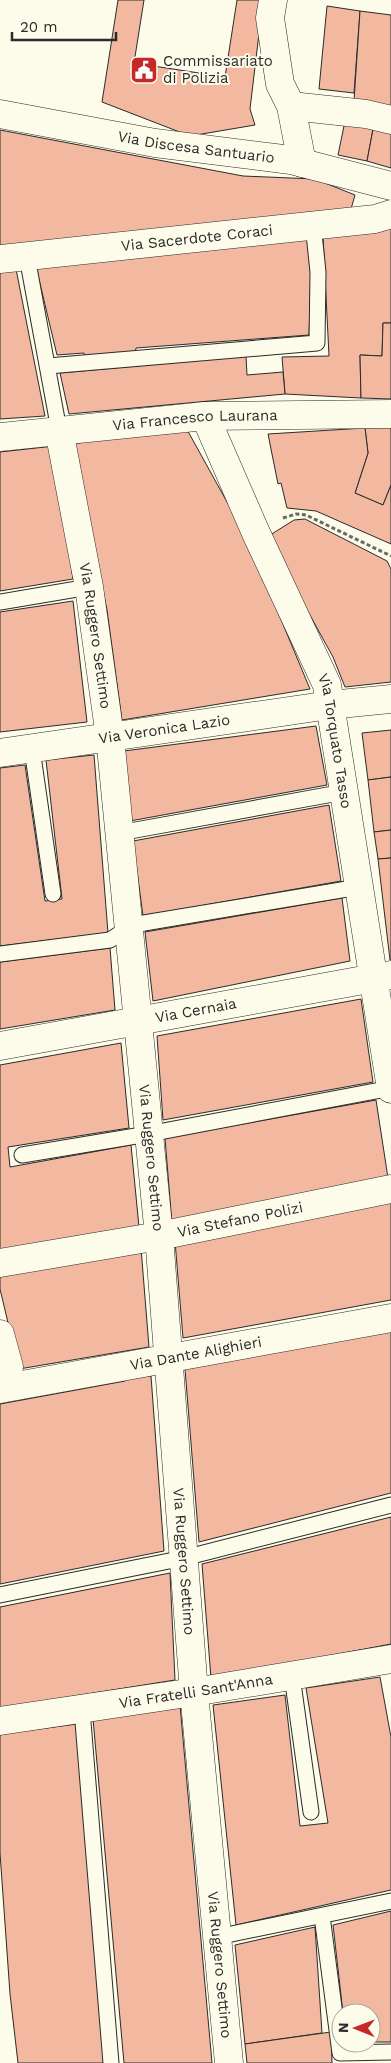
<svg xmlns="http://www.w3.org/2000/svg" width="391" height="2063" font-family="'Work Sans',sans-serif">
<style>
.building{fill:#f2b8a0;stroke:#2b2b2b}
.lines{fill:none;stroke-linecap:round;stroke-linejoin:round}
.service-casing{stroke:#2b2b2b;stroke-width:17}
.minor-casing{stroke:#2b2b2b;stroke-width:29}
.tertiary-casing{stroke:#2b2b2b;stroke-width:29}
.path{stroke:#6a6964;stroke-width:3;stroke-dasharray:4 2.5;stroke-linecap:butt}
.service{stroke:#fdfbea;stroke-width:15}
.minor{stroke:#fdfbea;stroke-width:28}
.tertiary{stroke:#fdfbea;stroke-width:28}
.labels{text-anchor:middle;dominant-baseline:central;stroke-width:4;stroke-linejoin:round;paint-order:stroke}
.poi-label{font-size:15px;fill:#2b2b2b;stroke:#fdfbea;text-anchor:start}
.street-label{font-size:15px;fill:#2b2b2b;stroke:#fdfbea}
</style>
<rect width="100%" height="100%" fill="#fdfbea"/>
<!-- building -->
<g class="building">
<path d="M118,0H144L134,63L225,77L237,0H263L250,109L255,125L190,136L102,102Z"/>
<path d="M327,6L360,11L354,93L319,89Z"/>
<path d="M360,11L391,15V107L354,101Z"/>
<path d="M345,121L374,124L367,161L338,155Z"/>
<path d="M374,124L391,128V168L367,161Z"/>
<path d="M0,130L243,176L315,179L355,195L351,209L0,248Z"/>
<path d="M391,225V323H383L382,356L360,355L361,398L285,394L282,357L329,356L323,236Z"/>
<path d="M308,236L311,272L309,335L136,348L135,354L85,357L84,353L57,355L36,267Z"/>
<path d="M16,269L45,416L0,419V270Z"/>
<path d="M383,323H391V399L361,398L360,355L382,356Z"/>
<path d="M246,356L247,375L283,372L285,394L69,414L60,373Z"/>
<path d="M185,426L247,538L310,689L122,720L107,610L72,444Z"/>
<path d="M391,427V485L383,505L355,493L368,453L365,428Z"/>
<path d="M365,428L368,453L355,493L383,505L391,485V544L316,511L287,508L281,483L278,484L268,434Z"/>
<path d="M54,446L73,579L0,591V452Z"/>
<path d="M305,519L387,561L391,569V682L345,687L333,657L267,537L294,520Z"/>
<path d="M73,601L87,722L0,732V612Z"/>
<path d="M316,726L327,785L130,821L124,751Z"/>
<path d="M391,730V777L368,780L362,733Z"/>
<path d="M94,755L108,933L0,946V768L25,765L45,901L62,899L46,760Z"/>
<path d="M391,777V830L374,832L368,780Z"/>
<path d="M329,805L341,881L143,916L133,841Z"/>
<path d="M391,830V858L378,859L374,832Z"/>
<path d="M391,858V960H390L378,859Z"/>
<path d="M342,898L350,961L153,1001L145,932Z"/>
<path d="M110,948L115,1010L0,1029V962Z"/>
<path d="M361,999L373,1082L163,1120L157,1036Z"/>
<path d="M121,1043L129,1128L8,1147L10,1167L131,1145L139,1227L0,1253V1065Z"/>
<path d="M376,1100L388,1178L172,1224L165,1138Z"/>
<path d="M391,1201V1300L183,1338L175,1241Z"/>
<path d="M141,1248L149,1347L19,1369L0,1289V1273Z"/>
<path d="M391,1331V1493L199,1542L185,1369Z"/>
<path d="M147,1373V1376H151L164,1551L0,1584V1404L125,1381L124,1378Z"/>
<path d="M391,1517V1644L211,1678L202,1564Z"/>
<path d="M170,1573L175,1680L0,1708V1607Z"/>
<path d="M380,1677L391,1737V1890L236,1925L213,1705L285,1695L300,1826L328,1823L306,1688Z"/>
<path d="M180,1705L212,2063H124L93,1719Z"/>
<path d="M77,1724L104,2063H18L10,1994L0,1853V1734Z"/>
<path d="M391,1911V2042H371V2013H343L333,1925Z"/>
<path d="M315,1927L322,2033L245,2044L235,1945Z"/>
<path d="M331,2032L332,2063H247L245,2044Z"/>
</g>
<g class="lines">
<!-- service casing -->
<g class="service-casing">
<g id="service">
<path d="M27,257L59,430"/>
<path d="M48,366L317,343L318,272L313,224"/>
<path d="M0,602L89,587"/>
<path d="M32,749L53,894"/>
<path d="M119,833L344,792"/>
<path d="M0,954L110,940L128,928L144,923L359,887"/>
<path d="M22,1155L148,1134L391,1088"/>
<path d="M0,1595L184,1558L391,1505"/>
<path d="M292,1676L311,1812"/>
<path d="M82,1710L111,2063"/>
<path d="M322,1916L340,2053L391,2052"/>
<path d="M217,1937L391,1901"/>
</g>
</g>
<!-- minor casing -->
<g class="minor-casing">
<g id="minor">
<path d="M273,0L270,18L280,84L291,106L302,163"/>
<path d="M291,106L366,114L391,120"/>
<path id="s1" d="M0,114L155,143L291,160L391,186"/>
<path id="s2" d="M0,259L375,219L391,214"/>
<path id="s3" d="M205,416L256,533L327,685L391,1089"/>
<path id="s4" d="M59,430L89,587L110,737L159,1236L194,1692L229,2063"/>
<path id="s5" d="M0,437L205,416L391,414"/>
<path id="s6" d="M0,1046L391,975"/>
<path id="s7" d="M0,1263L159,1236L391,1189"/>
<path d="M0,1334L9,1367"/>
<path id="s8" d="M0,1389L391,1318"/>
<path id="s9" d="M0,1721L194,1692L391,1659"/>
</g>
</g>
<!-- tertiary casing -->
<g class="tertiary-casing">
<g id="tertiary">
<path id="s10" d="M0,753L330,705L391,699"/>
</g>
</g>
<!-- path -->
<path class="path" d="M283,518L296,514L306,515L391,556"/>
<!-- service -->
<use href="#service" class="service"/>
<!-- minor -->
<use href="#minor" class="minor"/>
<!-- tertiary -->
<use href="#tertiary" class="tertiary"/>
</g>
<!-- icons -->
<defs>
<g id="civic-square" transform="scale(1.4375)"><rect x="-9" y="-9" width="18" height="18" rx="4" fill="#c62828" stroke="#fdfbea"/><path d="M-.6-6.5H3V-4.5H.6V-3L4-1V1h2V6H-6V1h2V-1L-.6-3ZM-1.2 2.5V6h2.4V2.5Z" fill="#fff"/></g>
</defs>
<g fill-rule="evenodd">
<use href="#civic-square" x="144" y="70"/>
</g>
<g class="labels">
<!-- poi labels -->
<g class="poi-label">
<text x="163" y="61">Commissariato<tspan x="163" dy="17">di Polizia</tspan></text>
</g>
<!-- street labels -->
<g class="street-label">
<text stroke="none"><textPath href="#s1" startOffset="199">Via Discesa Santuario</textPath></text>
<text stroke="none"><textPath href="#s2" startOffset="198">Via Sacerdote Coraci</textPath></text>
<text stroke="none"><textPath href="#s5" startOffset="196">Via Francesco Laurana</textPath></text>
<text stroke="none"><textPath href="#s4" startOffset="209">Via Ruggero Settimo</textPath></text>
<text stroke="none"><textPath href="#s10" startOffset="166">Via Veronica Lazio</textPath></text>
<text stroke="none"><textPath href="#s3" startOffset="352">Via Torquato Tasso</textPath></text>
<text stroke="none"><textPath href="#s6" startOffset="199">Via Cernaia</textPath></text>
<text stroke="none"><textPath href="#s4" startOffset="734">Via Ruggero Settimo</textPath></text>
<text stroke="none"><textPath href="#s7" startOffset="244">Via Stefano Polizi</textPath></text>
<text stroke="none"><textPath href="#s8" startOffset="199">Via Dante Alighieri</textPath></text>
<text stroke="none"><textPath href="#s4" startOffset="1139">Via Ruggero Settimo</textPath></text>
<text stroke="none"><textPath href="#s9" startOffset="198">Via Fratelli Sant'Anna</textPath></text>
<text stroke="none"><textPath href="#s4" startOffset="1544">Via Ruggero Settimo</textPath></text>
</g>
</g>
<!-- north arrow -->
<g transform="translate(356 2028) rotate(271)"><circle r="24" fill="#fdfbea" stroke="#a9a89e"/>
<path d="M0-4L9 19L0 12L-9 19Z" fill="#c62828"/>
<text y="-8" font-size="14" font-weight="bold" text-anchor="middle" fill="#2b2b2b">N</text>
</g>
<!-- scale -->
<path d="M12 32v8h104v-8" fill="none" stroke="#2b2b2b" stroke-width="2.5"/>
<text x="20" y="32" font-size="15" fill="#2b2b2b" stroke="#fdfbea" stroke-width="4" paint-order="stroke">20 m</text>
</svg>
